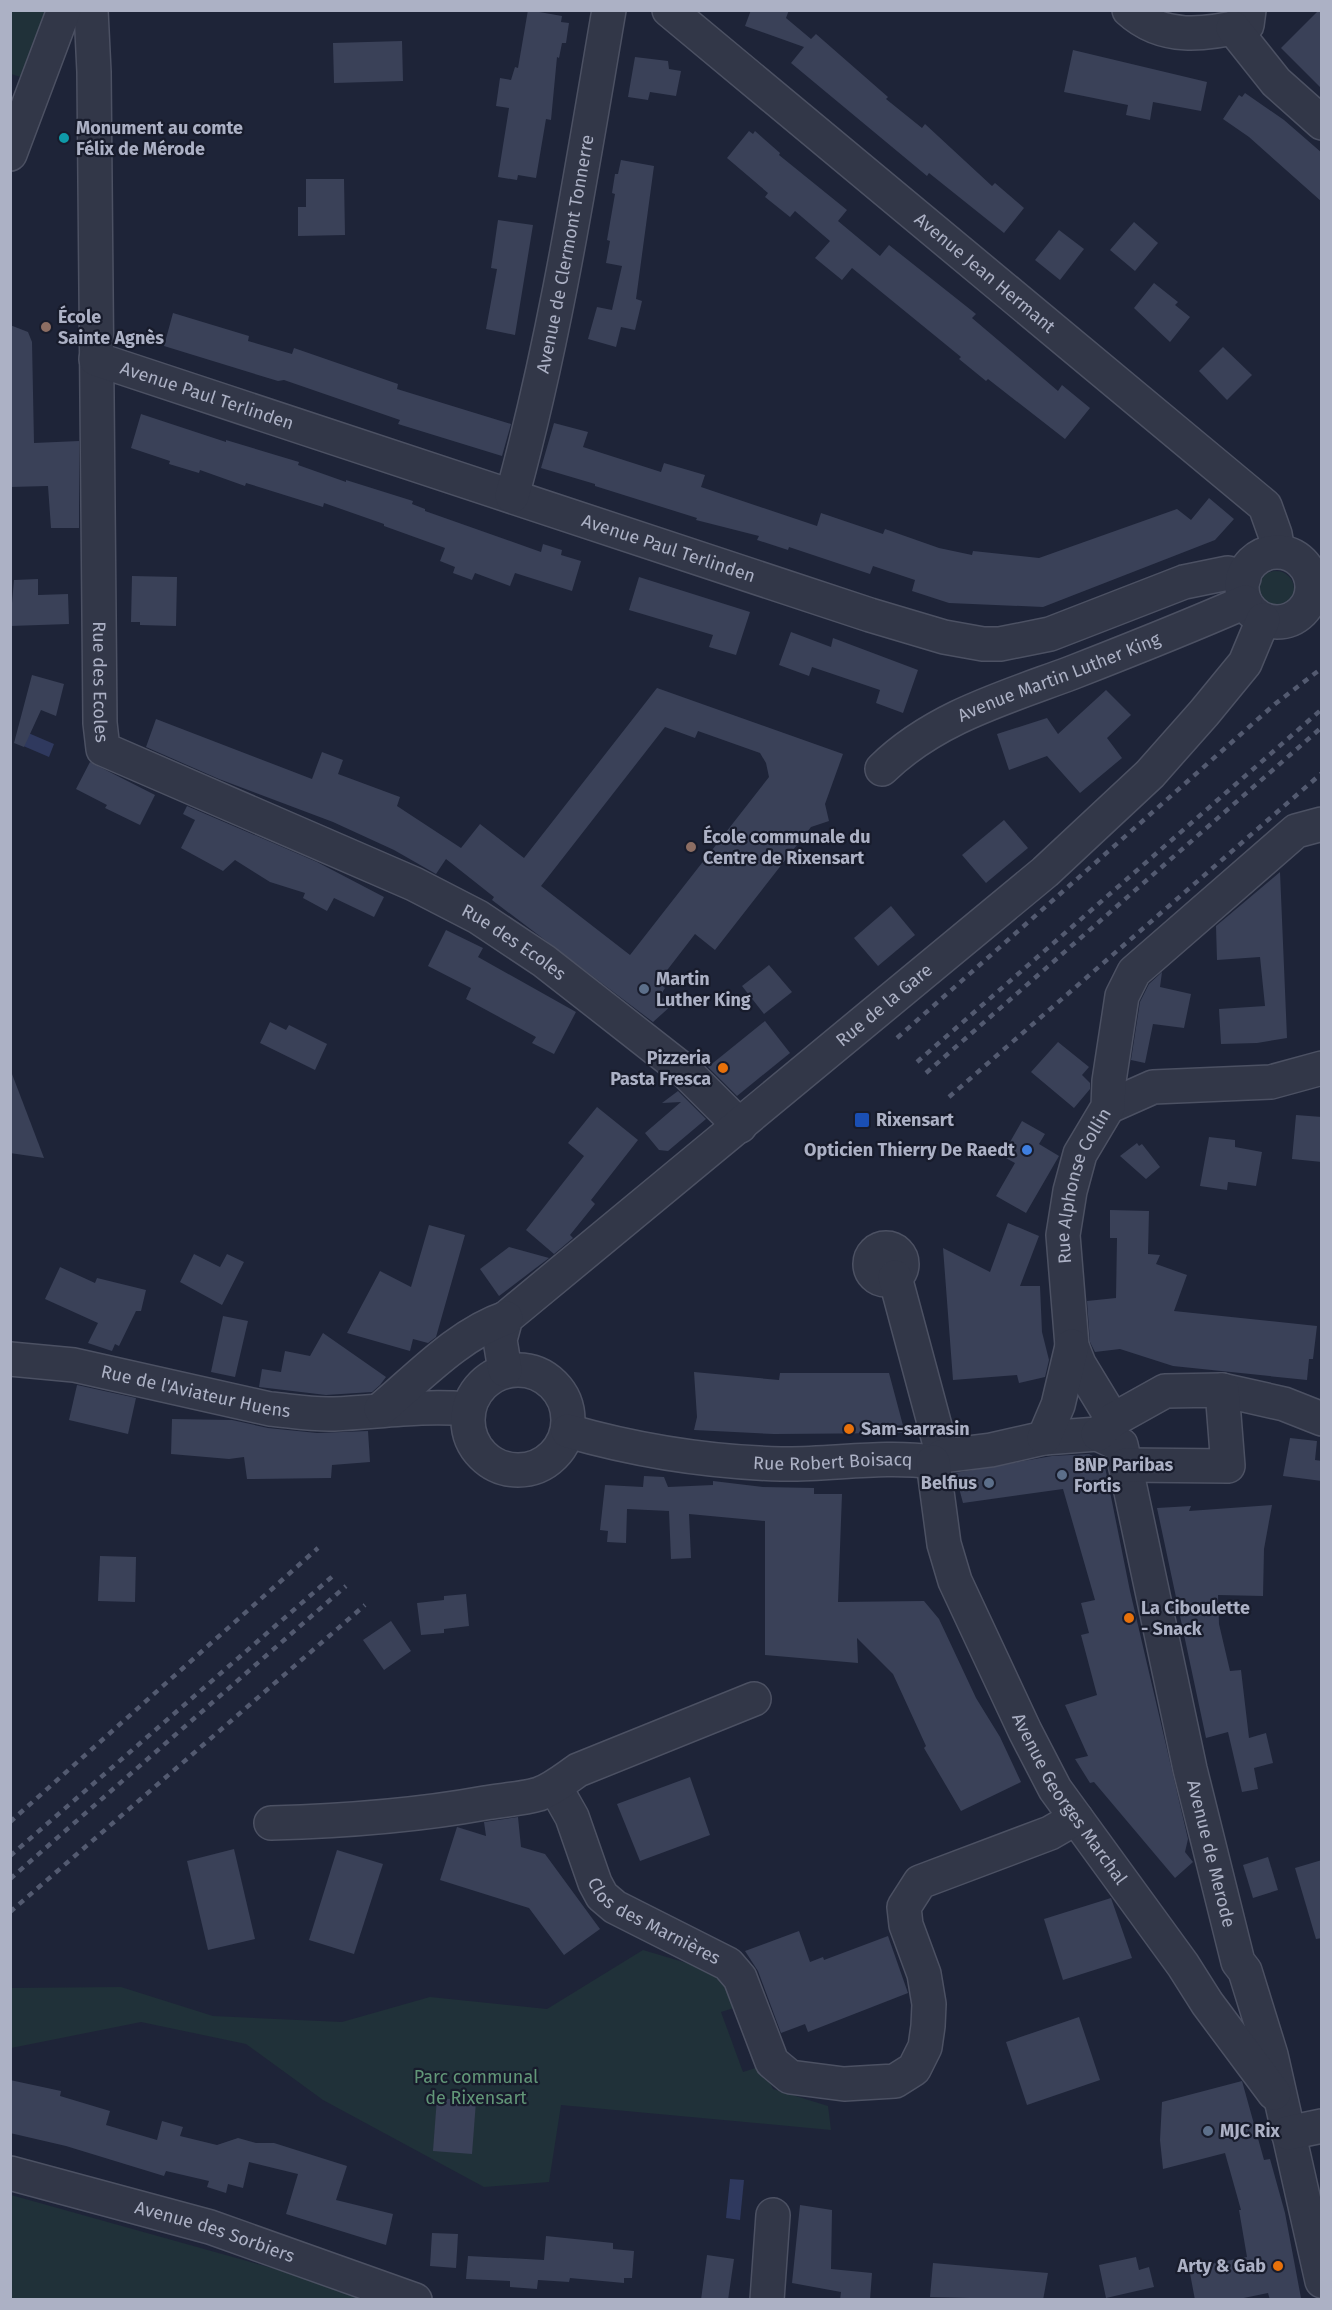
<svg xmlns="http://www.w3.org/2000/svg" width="1332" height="2310" font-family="'Fira Sans',sans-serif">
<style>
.green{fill:#203139}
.water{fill:#2f395e}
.building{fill:#3a4158;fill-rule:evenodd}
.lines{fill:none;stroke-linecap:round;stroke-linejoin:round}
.minor-casing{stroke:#4c5163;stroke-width:36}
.minor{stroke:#323748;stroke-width:33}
.rail{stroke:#535a70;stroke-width:4.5;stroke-dasharray:6 6;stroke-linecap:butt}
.culture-dot{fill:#0f9aa8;stroke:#181c2c;stroke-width:2}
.education-dot{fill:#8d6e63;stroke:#181c2c;stroke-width:2}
.service-dot{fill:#5c6f8a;stroke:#181c2c;stroke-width:2}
.food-dot{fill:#e8710a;stroke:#181c2c;stroke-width:2}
.transit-dot{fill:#1a4fb4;stroke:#181c2c;stroke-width:2}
.shop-dot{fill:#3f7fe0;stroke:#181c2c;stroke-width:2}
.labels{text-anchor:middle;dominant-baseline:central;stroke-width:4.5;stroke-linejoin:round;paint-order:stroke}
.poi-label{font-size:18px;font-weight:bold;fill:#acb1c5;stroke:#181c2c;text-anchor:start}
.street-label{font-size:18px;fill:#acb1c5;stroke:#181c2c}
.park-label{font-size:18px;fill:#629778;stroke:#181c2c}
</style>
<rect width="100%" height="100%" fill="#1e2438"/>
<!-- green -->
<g class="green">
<path d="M10,11H51L27,79L11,74Z"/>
<circle cx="1276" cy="589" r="18"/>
<path d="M643,1950L707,1969L727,1979L740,2006L721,2012L743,2072L762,2066L773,2089L828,2106L831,2130L561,2105L549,2182L484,2187L323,2100L246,2044L141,2022L11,2048V1988L121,1987L213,2016L342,2022L430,1997L547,2009Z"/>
<path d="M11,2195L383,2299H11Z"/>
</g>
<!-- water -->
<g class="water">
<path d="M26,732L54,744L49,757L21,745Z"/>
<path d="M730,2179L744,2180L740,2220L726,2218Z"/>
</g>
<!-- building -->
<g class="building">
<path d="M528,10L562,16L561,22L569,23L566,43H562L559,58L557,57L551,120L546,119L536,178L518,175L517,180L498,177L509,108L496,106L500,78L511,80L515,67L518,68Z"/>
<path d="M751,10H789L786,18L811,39L816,34L888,97L886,99L922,128L925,124L992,186L995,183L1024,208L1004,233L929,173L927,176L791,63L804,47L745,26Z"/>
<path d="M1319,10H1322V89L1281,48Z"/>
<path d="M402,41L403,81L334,83L333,43Z"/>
<path d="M1073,50L1207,82L1201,111L1153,102L1150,120L1126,115L1128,105L1064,92Z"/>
<path d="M635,57L668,61L669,69L681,71L676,96L650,92L648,100L628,97Z"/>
<path d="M1245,93L1284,120L1322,153V202L1249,137L1223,119L1239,95L1242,97Z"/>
<path d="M749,131L753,134L755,131L780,153L779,155L847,210L838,221L880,256L889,245L976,314L972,318L1058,391L1062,385L1090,408L1065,439L988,379L986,381L959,359L961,357L852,268L842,280L815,258L830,241L795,211L790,217L765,197L768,193L727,158Z"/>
<path d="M621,160L654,166L636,299L642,301L635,330L621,327L616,347L588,339L597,307L612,310L622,266L606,263L610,241L607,240L615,194L612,193L615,174H618Z"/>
<path d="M306,179H344L345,235L298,236V207H306Z"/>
<path d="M498,220L533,225L515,335L486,329L497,269L491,268Z"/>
<path d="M1134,222L1158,243L1135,271L1110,250Z"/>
<path d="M1059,230L1084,249L1060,280L1035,260Z"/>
<path d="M1154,283L1178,302L1175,305L1190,317L1170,342L1134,308Z"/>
<path d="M173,313L249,336L248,341L292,354L294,348L398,384L397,389L511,424L502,456L398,424L400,420L284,380L278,381L164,346Z"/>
<path d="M10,325L28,332L32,342L34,443L79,441V528H51L48,486L10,487Z"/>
<path d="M1223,347L1252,375L1227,400L1199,371Z"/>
<path d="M141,414L226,442V440L299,462L298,465L346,482V480L413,501L412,504L425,509V511L541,552L543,544L562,550L561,555L581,561L572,591L515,573L510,586L475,573L472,580L453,573L455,567L440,561L445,548L384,526V524L324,503L323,507L246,483L245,486L200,470L199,473L169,464L170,461L131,448Z"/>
<path d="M554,423L588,432L583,447L661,472L664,463L705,475L701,487L817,526L821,513L883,534L885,529L939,548L972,555L973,551L1039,558L1177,509L1191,520L1209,498L1234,519L1215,540L1043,607L949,603L912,591L915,580L873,566L870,574L789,547L788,550L757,540L759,536L696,520L697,518L595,486V484L541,468Z"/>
<path d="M132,576L177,577L176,626L140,625V622H131Z"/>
<path d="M639,577L750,612L736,655L709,647L713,635L629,610Z"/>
<path d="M38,579V595L68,594L69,624L10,626L14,580Z"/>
<path d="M791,632L831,647L833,638L918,670L903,713L876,703L880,690L812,667L809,676L779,665Z"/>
<path d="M32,675L64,684L56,716L41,710L24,747L14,743Z"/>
<path d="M657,688L843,754L825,804L829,821L811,827L715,950L695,934L658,982L665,988L660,996L672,1005L653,1022L492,900L494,897L446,859L436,874L394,850L333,822L219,779L146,747L156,719L312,779L322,752L343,760L338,774L400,797L397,806L461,848L480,824L524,858ZM665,727L695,738L698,731L760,753L766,763L769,777L630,955L541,886Z"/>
<path d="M1106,690L1131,715L1107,738L1122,758L1080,793L1047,756L1009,770L997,734L1047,718L1058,734Z"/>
<path d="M90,762L155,795L140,825L105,808L107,805L76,789Z"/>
<path d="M187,806L317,862L384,897L374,917L334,898L327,911L303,898L305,893L270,882L235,860L223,871L181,848L195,820L183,814Z"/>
<path d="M1004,820L1028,848L986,883L962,855Z"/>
<path d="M1280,872L1287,1038L1257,1043L1221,1044L1219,1009L1265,1006L1260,957L1217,960L1216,926Z"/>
<path d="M891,906L915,935L878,966L854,938Z"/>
<path d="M446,930L483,948L478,957L576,1012L554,1054L532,1043L536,1037L466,999L471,988L428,966Z"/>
<path d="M769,965L792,992L764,1014L742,986Z"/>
<path d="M1162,972L1160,987L1191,994L1184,1028L1153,1024L1145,1063L1131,1060L1140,1002L1149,984Z"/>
<path d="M765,1021L790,1053L737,1096L708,1067Z"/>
<path d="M270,1022L286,1030L289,1025L327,1044L315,1070L260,1043Z"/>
<path d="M1058,1042L1089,1067L1082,1075L1090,1083V1089L1074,1108L1031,1072Z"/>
<path d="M12,1074L44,1158L10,1153Z"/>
<path d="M678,1091L706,1119L668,1151L659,1150L645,1133L681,1102L662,1103Z"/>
<path d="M597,1107L638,1140L591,1200L595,1204L570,1235L573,1238L554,1254L526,1230L584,1156L568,1143Z"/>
<path d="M1296,1115L1322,1117V1162L1292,1159Z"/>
<path d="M1022,1121L1045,1134L1039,1144L1059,1156L1026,1213L996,1196L1015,1163L1002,1156Z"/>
<path d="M1209,1137L1235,1140V1147L1262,1152L1256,1186L1228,1182L1227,1190L1200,1186Z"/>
<path d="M1137,1143L1139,1146L1142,1144L1160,1167L1146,1179L1120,1156Z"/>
<path d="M1110,1210L1149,1211L1148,1254L1160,1255L1156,1264L1187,1275L1174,1311L1317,1326L1313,1359H1309L1307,1380L1173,1366L1120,1349L1095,1352L1090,1342L1087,1301L1116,1298L1117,1238H1110Z"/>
<path d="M1008,1223L1039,1236L1020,1286H1040L1042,1332L1049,1360L1045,1377L1019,1383L1017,1375L953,1380L943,1248L990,1272Z"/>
<path d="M429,1225L465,1235L436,1337L428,1343L413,1339L410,1351L347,1333L380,1271L411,1287Z"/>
<path d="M509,1247L549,1258L499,1296L480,1269Z"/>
<path d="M194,1254L220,1267L227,1254L244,1262L222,1305L180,1282Z"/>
<path d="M60,1267L95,1283L97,1278L146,1290L141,1311H136L119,1346L115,1344L112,1351L88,1343L98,1323L45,1299Z"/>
<path d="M223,1316L248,1321L235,1377L211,1372Z"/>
<path d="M323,1333L386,1377L380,1385L372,1392L326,1395L259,1387L262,1369L281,1372L285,1351L310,1356Z"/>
<path d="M694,1372L779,1380L780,1373H889L905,1433L774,1434L694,1430L697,1417Z"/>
<path d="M77,1385L136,1398L128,1434L69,1420Z"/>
<path d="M172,1419L232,1420L268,1428L317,1433L368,1431L370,1462L332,1465L331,1478L247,1479L244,1457L229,1459L171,1454Z"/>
<path d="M1290,1438L1317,1441L1315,1460L1322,1461V1481L1283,1476Z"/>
<path d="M1089,1454L1104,1462L1130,1591L1188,1839L1185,1852L1193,1862L1175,1878L1094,1782L1090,1783L1075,1759L1088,1756L1065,1705L1097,1695L1081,1635L1089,1633L1081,1603L1095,1600L1063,1489L963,1503L955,1473L1052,1456Z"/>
<path d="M644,1476L664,1477L668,1487L713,1485V1481L763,1487L814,1488V1494H842L838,1602L924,1601L939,1619L976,1698L1000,1737L1021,1782L961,1811L924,1748L926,1746L893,1674L857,1638L858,1663L765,1655V1521L689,1514L691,1558L671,1559L669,1511L627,1509L626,1543L607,1542L608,1531L600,1530L605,1485L643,1487Z"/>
<path d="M1272,1505L1264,1549L1263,1596L1218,1595L1219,1624L1230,1671L1241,1670L1249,1738L1266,1733L1273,1763L1254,1768L1258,1789L1242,1792L1228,1732L1206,1738L1157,1508L1191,1506L1189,1511Z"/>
<path d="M100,1556L136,1557L135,1602L98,1601Z"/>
<path d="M466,1594L469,1626L444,1629V1633L421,1635L417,1603L444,1600V1596Z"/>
<path d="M391,1621L411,1651L384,1670L363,1640Z"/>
<path d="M690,1777L710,1835L640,1861L617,1804Z"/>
<path d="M518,1817L521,1847L545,1854L600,1929L564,1955L529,1908L440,1880L457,1827L486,1836L484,1822Z"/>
<path d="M234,1849L255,1939L208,1950L187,1861Z"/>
<path d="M337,1850L383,1864L354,1954L309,1940Z"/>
<path d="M1268,1857L1278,1890L1253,1898L1243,1865Z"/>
<path d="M1322,1860V1938L1316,1939L1295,1868Z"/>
<path d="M1111,1898L1132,1958L1063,1980L1044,1919Z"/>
<path d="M799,1931L810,1962L823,1957L824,1960L888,1936L908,1993L808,2032L805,2024L781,2033L758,1971L745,1951Z"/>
<path d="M1079,2017L1100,2080L1027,2105L1006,2042Z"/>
<path d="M10,2080L61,2091L60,2096L110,2111L106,2125L157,2140L162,2121L183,2127L180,2136L217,2145L238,2138L256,2143H274L347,2166L336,2200L393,2214L386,2245L286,2214L298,2174L249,2162L243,2188L228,2184L226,2193L207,2187L209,2181L166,2171L164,2176L66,2146L10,2133Z"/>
<path d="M1242,2081L1264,2160L1270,2159L1285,2213L1301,2298L1270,2300L1268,2293L1234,2300H1195L1189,2268L1247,2257L1239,2210H1241L1225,2153L1163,2169L1160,2140L1162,2102Z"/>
<path d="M437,2098L476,2101L472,2154L433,2151Z"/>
<path d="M800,2205L832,2210L831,2269L872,2273L870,2300H840L841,2292L792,2283Z"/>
<path d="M432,2233L458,2234L456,2268L430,2266Z"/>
<path d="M546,2236L613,2243V2249L634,2251L632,2278H624V2283L570,2278L569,2282L538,2280L537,2289L510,2287V2281L466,2279L468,2256L544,2260Z"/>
<path d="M707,2255L734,2259L728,2300H701Z"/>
<path d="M1136,2257L1139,2270L1149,2267L1154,2287L1106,2298L1099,2265Z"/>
<path d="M933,2263L1048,2273L1043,2300L930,2297Z"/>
</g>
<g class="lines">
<!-- minor casing -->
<g class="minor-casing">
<g id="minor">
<path id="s1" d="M91,10L94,72L100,723L103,749L414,884L478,917L544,961L622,1022L687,1073L740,1126"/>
<path id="s2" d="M669,10L1265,506L1275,534L1278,551"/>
<path d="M1129,10C1163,41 1205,35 1247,25L1249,10"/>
<path d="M1233,28L1276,82L1322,123"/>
<path d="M10,154L64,10"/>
<path id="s3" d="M96,359L870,615L944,637L983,644H1000L1050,634L1184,582L1228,573L1244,578"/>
<path id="s4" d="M512,496C556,336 581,173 609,10"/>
<circle cx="1277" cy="587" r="35"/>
<path id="s5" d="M882,769C934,718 1004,698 1071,673C1130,650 1188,627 1245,602"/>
<path d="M1108,1107L1153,1087L1271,1082L1322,1068"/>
<circle cx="886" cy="1264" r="16"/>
<path d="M895,1277L943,1456"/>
<path id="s6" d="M10,1359L74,1365L270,1409C291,1411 313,1415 334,1414C379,1412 422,1405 467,1409"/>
<circle cx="518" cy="1420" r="50"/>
<path id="s7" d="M505,1370L500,1340L506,1318L1045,872L1150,774L1204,713L1245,663L1263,620"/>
<path d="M1222,1390L1284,1404L1322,1419"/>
<path d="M381,1409C419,1377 459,1334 506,1318"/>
<path id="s8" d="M1113,1420L1079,1364L1072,1346L1063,1235L1070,1191L1080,1154L1108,1107L1109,1081L1122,996L1134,972L1296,831L1322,824"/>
<path id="s9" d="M568,1431C638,1451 708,1462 781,1464C831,1465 883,1455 933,1462L943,1456L991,1450L1044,1438L1098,1434"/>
<path id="s10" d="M1098,1434L1121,1445L1190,1769L1238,1962L1245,1971L1271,2055L1322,2281"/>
<path d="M1098,1434L1113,1420L1165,1391L1222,1390L1228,1466L1126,1465"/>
<path d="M1044,1438L1058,1405L1072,1346"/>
<path id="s11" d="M933,1462L944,1544L955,1581L1025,1731L1055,1789L1183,1965L1207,2003L1274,2093"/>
<path id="s12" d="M555,1787L572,1817L595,1883L602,1896L615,1907L728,1964L740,1978L772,2062L790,2077L844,2084L895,2081L914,2069L925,2047L928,2026L929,2004L924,1974L906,1925L904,1907L920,1882L1050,1833L1076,1818"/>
<path d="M271,1823C343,1821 414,1816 485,1803C502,1800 522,1799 539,1794C553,1789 565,1779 578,1770L754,1699"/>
<path d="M1288,2133L1322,2126"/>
<path id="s13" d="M10,2173L210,2227L415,2300"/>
<path d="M767,2300L773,2215"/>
</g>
</g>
<!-- minor -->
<use href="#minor" class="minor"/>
<!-- rail -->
<g class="rail">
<path d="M897,1038L1275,704L1322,668"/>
<path d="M917,1062L1322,709"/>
<path d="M926,1073L1322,727"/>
<path d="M949,1097L1322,773"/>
<path d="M10,1822L318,1548"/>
<path d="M10,1856L334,1575"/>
<path d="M10,1879L346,1586"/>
<path d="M10,1912L365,1605"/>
</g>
</g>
<!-- markers -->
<circle class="culture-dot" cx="64" cy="138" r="6"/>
<g class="education-dot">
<circle cx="46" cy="327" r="6"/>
<circle cx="691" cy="847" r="6"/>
</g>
<g class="service-dot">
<circle cx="644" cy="989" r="6"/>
<circle cx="1062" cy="1475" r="6"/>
<circle cx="989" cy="1483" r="6"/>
<circle cx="1208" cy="2131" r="6"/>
</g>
<g class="food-dot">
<circle cx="723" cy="1068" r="6"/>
<circle cx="849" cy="1429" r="6"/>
<circle cx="1129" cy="1618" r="6"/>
<circle cx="1278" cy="2266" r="6"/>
</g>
<rect class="transit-dot" x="854" y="1112" width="16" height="16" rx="3"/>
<circle class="shop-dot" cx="1027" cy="1150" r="6"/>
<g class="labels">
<!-- poi labels -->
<g class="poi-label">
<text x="76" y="128">Monument au comte<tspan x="76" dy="21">Félix de Mérode</tspan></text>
<text x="58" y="317">École<tspan x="58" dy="21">Sainte Agnès</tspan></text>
<text x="703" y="837">École communale du<tspan x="703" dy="21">Centre de Rixensart</tspan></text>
<text x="656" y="979">Martin<tspan x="656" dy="21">Luther King</tspan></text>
<text x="711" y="1058" text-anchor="end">Pizzeria<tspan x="711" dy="21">Pasta Fresca</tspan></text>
<text x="876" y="1120">Rixensart</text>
<text x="1015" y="1150" text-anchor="end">Opticien Thierry De Raedt</text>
<text x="861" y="1429">Sam-sarrasin</text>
<text x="1074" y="1465">BNP Paribas<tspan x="1074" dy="21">Fortis</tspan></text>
<text x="977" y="1483" text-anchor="end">Belfius</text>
<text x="1141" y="1608">La Ciboulette<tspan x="1141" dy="21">- Snack</tspan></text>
<text x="1220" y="2131">MJC Rix</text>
<text x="1266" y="2266" text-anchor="end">Arty &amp; Gab</text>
</g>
<!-- street labels -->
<g class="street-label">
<text stroke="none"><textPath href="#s4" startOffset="248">Avenue de Clermont Tonnerre</textPath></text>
<text stroke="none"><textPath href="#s2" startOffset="411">Avenue Jean Hermant</textPath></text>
<text stroke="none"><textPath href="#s3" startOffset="117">Avenue Paul Terlinden</textPath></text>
<text stroke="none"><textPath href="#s3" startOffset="603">Avenue Paul Terlinden</textPath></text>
<text stroke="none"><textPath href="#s5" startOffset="201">Avenue Martin Luther King</textPath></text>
<text stroke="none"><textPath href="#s1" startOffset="672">Rue des Ecoles</textPath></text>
<text stroke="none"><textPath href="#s1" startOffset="1194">Rue des Ecoles</textPath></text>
<text stroke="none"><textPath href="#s7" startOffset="544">Rue de la Gare</textPath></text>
<text stroke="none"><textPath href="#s8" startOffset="249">Rue Alphonse Collin</textPath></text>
<text stroke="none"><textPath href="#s6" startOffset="189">Rue de l'Aviateur Huens</textPath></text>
<text stroke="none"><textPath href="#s9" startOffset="268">Rue Robert Boisacq</textPath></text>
<text stroke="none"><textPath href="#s11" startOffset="368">Avenue Georges Marchal</textPath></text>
<text stroke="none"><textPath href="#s10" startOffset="444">Avenue de Merode</textPath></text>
<text stroke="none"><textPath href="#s12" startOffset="176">Clos des Marnières</textPath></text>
<text stroke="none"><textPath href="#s13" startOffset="213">Avenue des Sorbiers</textPath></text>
</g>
<!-- park labels -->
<g class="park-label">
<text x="476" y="2077">Parc communal<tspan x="476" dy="21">de Rixensart</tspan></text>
</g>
</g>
<!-- border -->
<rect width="1332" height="2310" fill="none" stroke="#acb1c5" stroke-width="24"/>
</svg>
